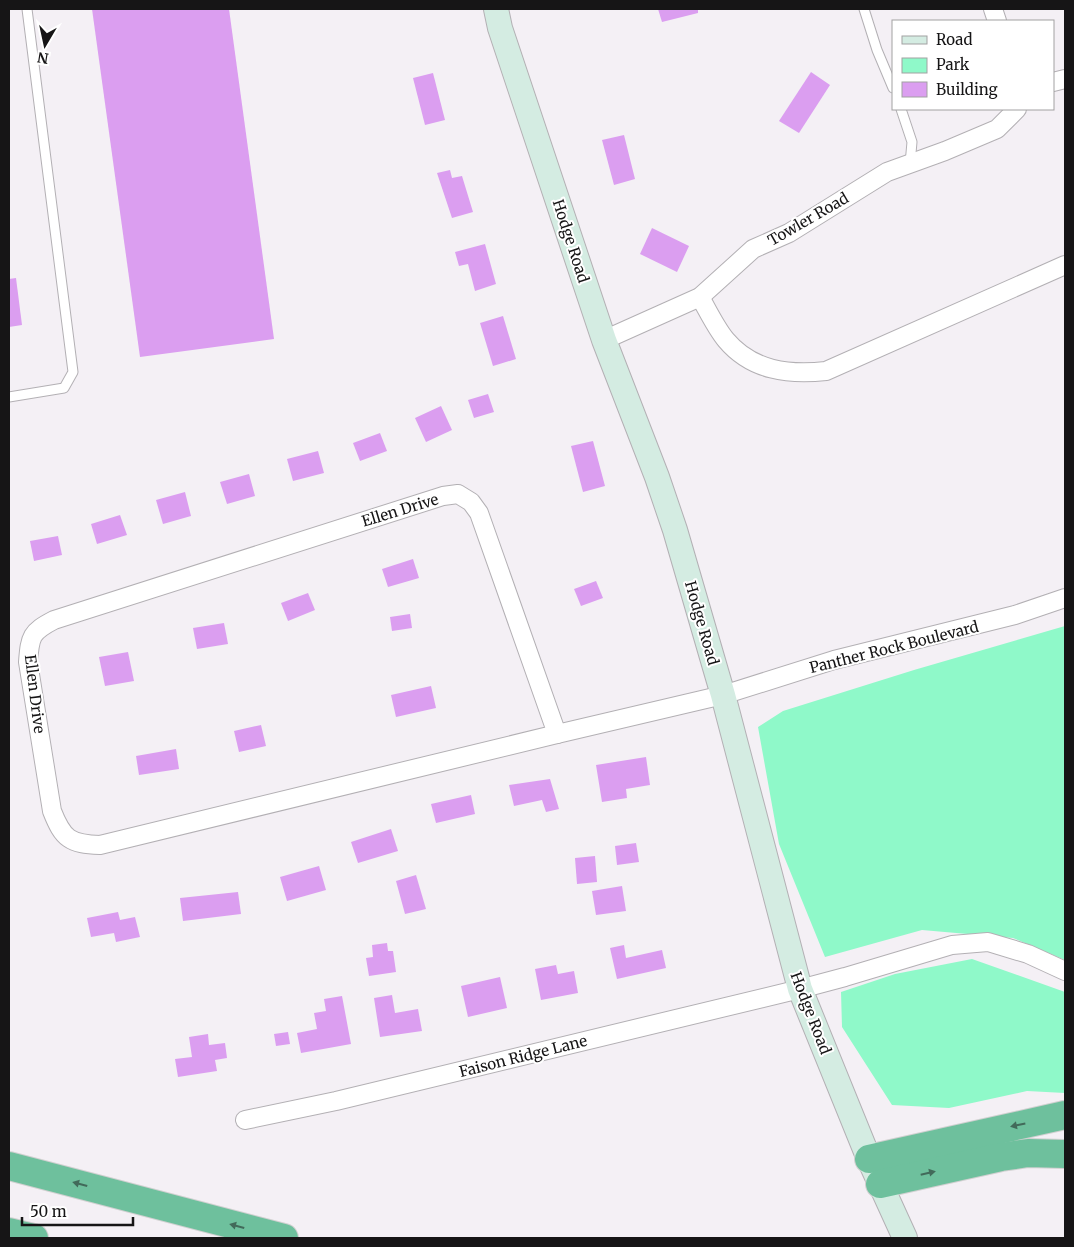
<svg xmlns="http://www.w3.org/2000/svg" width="1074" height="1247" font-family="Merriweather,serif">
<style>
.green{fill:#8ff9c9}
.building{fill:#db9ef0}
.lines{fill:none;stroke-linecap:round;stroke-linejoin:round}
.service-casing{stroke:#b3b0b4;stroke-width:11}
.minor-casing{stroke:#b3b0b4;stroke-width:20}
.secondary-casing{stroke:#b3b0b4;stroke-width:26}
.motorway-casing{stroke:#d0d0d0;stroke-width:30}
.service{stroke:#fff;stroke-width:9}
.minor{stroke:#fff;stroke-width:18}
.secondary{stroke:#d4ece2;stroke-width:24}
.motorway{stroke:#6ec09d;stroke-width:28}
.oneway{fill:#426a5a}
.labels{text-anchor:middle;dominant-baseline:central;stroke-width:4;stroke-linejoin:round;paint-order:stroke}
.street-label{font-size:15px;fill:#161516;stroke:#fff}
</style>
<rect width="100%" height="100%" fill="#f4f0f5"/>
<!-- green -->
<g class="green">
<path d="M1065,626V960L1013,938L922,930L825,957L779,844L758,727L783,711L914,670Z"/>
<path d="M972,959L1065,992V1093L1027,1091L949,1108L892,1105L842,1027L841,992L895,974Z"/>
</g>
<!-- building -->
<g class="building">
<path d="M92,9H229L274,339L140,357Z"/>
<path d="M658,9H698V13L662,22Z"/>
<path d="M811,72L830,85L799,133L779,121Z"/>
<path d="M433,73L445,120L425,125L413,78Z"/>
<path d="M624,135L635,179L614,185L602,140Z"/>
<path d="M450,170L452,178L462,176L473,212L452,218L437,173Z"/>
<path d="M652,228L689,246L677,272L640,254Z"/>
<path d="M485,244L496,284L475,291L468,264L459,266L455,252Z"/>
<path d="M16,278L22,325L9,327V279Z"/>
<path d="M503,316L516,359L493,366L480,323Z"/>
<path d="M488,394L494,412L474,418L468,400Z"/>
<path d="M441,406L452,430L426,442L415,418Z"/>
<path d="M380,433L387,451L360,461L353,443Z"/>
<path d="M593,441L605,486L583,492L571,446Z"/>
<path d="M318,451L324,473L293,481L287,459Z"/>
<path d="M249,474L255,496L227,504L220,482Z"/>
<path d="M185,492L191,516L163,524L156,500Z"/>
<path d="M120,515L127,535L97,544L91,524Z"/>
<path d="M58,536L62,555L34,561L30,541Z"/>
<path d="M413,559L419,578L388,587L382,569Z"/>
<path d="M596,581L603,598L581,606L574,589Z"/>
<path d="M308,593L315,610L288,621L281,603Z"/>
<path d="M410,614L412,628L392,631L390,617Z"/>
<path d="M224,623L228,644L197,649L193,628Z"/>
<path d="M128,652L134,681L105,686L99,657Z"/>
<path d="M431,686L436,708L396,717L391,695Z"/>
<path d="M261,725L266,746L239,752L234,731Z"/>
<path d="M176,749L179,769L139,775L136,756Z"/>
<path d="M646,757L650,785L626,789L627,798L602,802L596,765Z"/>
<path d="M550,779L559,809L546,812L542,800L514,806L509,785Z"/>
<path d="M471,795L475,814L436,823L431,804Z"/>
<path d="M391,829L398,851L358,863L351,842Z"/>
<path d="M636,843L639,862L617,865L615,846Z"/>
<path d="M595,856L597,882L577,884L575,858Z"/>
<path d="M319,866L326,890L287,901L280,877Z"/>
<path d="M416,875L426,909L405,914L396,881Z"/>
<path d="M622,886L626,911L596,915L592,891Z"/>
<path d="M238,892L241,914L183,921L180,898Z"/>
<path d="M118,912L120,920L135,917L140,937L116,942L114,933L91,937L87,918Z"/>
<path d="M387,943L388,951H393L396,972L369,976L366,958L373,957L372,945Z"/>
<path d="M624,945L626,958L662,950L666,968L617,979L610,948Z"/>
<path d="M556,965L558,974L574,971L578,993L541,1000L535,969Z"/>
<path d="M500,977L507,1008L468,1017L461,986Z"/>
<path d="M392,995L395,1013L418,1009L422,1031L380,1037L374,998Z"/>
<path d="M342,996L351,1044L301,1053L297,1033L317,1029L314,1013L326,1011L324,999Z"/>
<path d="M288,1032L290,1044L276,1046L274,1034Z"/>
<path d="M208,1034L209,1045L225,1043L227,1058L215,1060L217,1071L178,1077L175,1059L192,1057L189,1037Z"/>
</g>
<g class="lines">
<!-- service casing -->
<g class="service-casing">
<g id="service">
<path d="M864,9L877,50L893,88"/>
<path d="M901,109L912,142L910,164"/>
<path d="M9,397L64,388L73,372L27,9"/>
</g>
</g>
<!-- minor casing -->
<g class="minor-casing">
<g id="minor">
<path d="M993,9L997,21"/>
<path d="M1053,82L1065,79"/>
<path d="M700,297C708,311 716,328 726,340C752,371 789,375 826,371L1065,265"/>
<path d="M604,340L700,297L753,249L789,233L887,172L945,151L997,129L1017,109"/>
<path d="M458,494L471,502L479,513L557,734L100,845C70,844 63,839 52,811L28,662C30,636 31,632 54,620L443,496Z"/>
<path d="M557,734L723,695L834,660L1015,615L1065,598"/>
<path d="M245,1120L336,1101L800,989L845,977L952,945L988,942L1028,954L1065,971"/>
</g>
</g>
<!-- secondary casing -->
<g class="secondary-casing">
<path id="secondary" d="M496,9L500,28L604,340L657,477L675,530L723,695L800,989L869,1159L905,1238"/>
</g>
<!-- motorway casing -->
<g class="motorway-casing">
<g id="motorway">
<path d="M869,1159L1065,1115"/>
<path d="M9,1166L284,1238"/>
<path d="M880,1184L1001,1157L1028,1153L1065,1154"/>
<path d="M9,1232L34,1238"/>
</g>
</g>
<!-- service -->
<use href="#service" class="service"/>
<!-- minor -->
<use href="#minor" class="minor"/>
<!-- secondary -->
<use href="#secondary" class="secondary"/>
<!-- motorway -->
<use href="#motorway" class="motorway"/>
</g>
<!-- one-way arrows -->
<defs><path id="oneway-solid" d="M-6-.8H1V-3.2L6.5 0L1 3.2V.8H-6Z" transform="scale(1.25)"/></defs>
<g class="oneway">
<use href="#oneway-solid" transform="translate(1018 1125) rotate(168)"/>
<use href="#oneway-solid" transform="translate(928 1173) rotate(-13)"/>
<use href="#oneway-solid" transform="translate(80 1184) rotate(-165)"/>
<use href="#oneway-solid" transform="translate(237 1226) rotate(-165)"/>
</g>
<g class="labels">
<!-- street labels -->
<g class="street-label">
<text transform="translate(808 219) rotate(-30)">Towler Road</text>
<text transform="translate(571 241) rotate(72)">Hodge Road</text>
<text transform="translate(400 510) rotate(-17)">Ellen Drive</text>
<text transform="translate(702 623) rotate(74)">Hodge Road</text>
<text transform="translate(894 647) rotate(-14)">Panther Rock Boulevard</text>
<text transform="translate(35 694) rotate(83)">Ellen Drive</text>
<text transform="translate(811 1013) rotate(69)">Hodge Road</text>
<text transform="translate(523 1056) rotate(-14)">Faison Ridge Lane</text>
</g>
</g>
<!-- border -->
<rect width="1074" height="1247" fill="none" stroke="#161516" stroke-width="20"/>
<!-- legend -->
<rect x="892" y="20" width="162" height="90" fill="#ffffff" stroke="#a2a1a2"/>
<rect x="902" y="36" width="25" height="8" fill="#d4ece2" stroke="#a2a1a2"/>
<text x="936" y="45" font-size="15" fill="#161516">Road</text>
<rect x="902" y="58" width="25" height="15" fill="#8ff9c9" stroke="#a2a1a2"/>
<text x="936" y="70" font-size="15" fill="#161516">Park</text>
<rect x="902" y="82" width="25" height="15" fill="#db9ef0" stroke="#a2a1a2"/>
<text x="936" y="95" font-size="15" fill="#161516">Building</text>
<!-- north arrow -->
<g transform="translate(45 45) rotate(189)" stroke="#ffffff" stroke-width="4" paint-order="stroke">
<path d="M0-4L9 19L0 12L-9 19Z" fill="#161516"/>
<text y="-8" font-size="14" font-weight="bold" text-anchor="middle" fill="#161516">N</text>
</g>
<!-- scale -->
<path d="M22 1217v8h111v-8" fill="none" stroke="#161516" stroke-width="2.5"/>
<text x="30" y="1217" font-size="15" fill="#161516" stroke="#ffffff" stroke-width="4" paint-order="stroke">50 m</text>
</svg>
